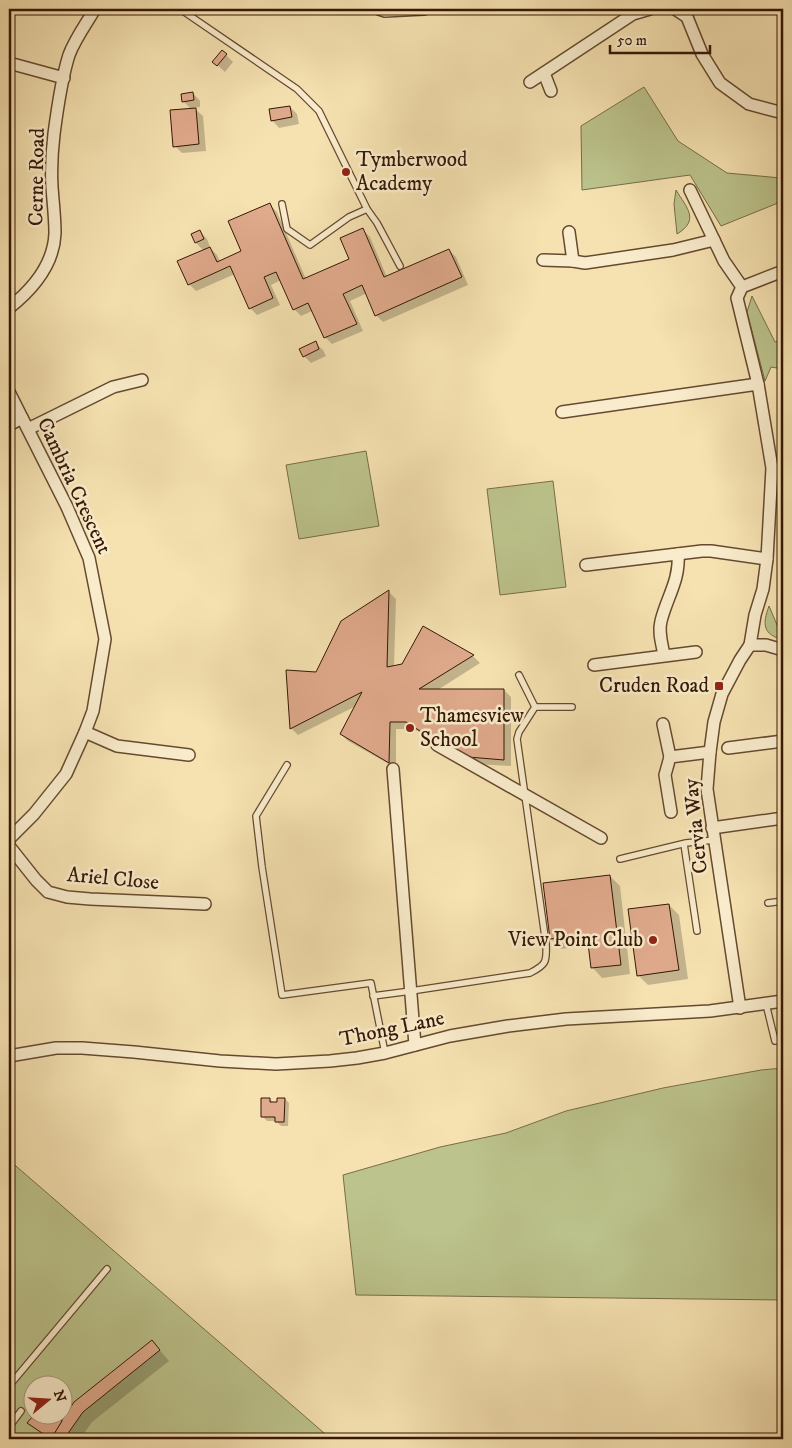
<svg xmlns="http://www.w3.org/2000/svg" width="792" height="1448" font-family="'IM FELL DW Pica',serif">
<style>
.green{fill:#bcc38c;stroke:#786d48;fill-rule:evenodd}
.shadow{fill:#0003;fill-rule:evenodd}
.building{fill:#e0aa8c;stroke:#351705}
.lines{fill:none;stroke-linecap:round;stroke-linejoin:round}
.lane-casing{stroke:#654a30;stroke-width:8}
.street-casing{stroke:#654a30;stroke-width:14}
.lane{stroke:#f9eccc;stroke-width:5.5}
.street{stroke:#f9eccc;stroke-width:11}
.poi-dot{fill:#8f2418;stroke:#f9eccc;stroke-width:2}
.labels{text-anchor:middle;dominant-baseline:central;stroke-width:5;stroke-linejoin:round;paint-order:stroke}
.poi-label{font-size:21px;fill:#351705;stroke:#f9eccc;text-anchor:start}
.street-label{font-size:21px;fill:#351705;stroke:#f9eccc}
</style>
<rect width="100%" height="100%" fill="#f6e2b1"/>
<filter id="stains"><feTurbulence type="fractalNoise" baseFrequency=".004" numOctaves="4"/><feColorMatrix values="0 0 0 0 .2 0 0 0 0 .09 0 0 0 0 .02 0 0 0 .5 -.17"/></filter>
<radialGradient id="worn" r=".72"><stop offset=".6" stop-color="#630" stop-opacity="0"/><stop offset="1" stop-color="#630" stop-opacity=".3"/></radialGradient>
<!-- green -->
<g class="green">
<path d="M644,87L678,141L727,173L781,178L783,180V201L721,226L690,175L582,190L581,126Z"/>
<path d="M676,190C687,208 700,220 677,234L674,204Z"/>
<path d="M752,296L775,342L783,340V369L771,367L765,381L747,312Z"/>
<path d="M366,451L379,526L299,539L286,465Z"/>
<path d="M553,481L566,587L500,595L487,489Z"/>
<path d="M769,606L783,639V640C763,634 762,625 769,606Z"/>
<path d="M783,1068V1300L356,1295L343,1175L440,1147L506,1133L566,1111L663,1088L761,1070Z"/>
<path d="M9,1160L331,1439H9ZM32,1386H62V1416H32Z"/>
</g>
<!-- shadow -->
<g class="shadow">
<path d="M226,55L233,62L225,72L214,62Z"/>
<path d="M193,93L200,101V107L194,108L203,116L206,151L182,153L175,146L192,110L183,101Z"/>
<path d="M290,107L297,114L299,124L279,128L272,120Z"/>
<path d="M269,204L277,212L306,279L351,259L362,229L370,237L387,277L449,250L456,257L468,285L383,322L376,315L367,293L350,301L363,331L332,344L325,337L312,311L301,316L294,309L281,280L271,285L280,305L257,315L250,308L235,274L196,291L189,284L204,251L196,243L200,231L207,239L210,247H209L217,255L220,262L243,251Z"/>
<path d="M315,343L323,350L326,356L311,363L304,356Z"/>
<path d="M389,592L396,599L394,667L403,665L424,627L473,656L480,663L436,691L504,690L511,697V766L476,764L443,746L414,729H396V768L348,741L341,734L356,706L298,735L291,728L287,672L317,673L342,622Z"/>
<path d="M610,876L620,886L630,974L602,978L593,968L590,945L561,949L551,939L544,884Z"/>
<path d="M669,905L679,915L688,979L648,985L638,975Z"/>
<path d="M270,1099L274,1104L285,1099L289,1103L288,1126H281L276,1121H267L263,1117Z"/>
<path d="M152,1341L169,1361L92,1422L80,1439H51L34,1428L29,1423L35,1416H62V1410L68,1415ZM65,1415L66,1416L62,1423L60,1421Z"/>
</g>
<!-- building -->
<g class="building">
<path d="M222,50L227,54L217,66L212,62Z"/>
<path d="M193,92L194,100L182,102L181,94Z"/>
<path d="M290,106L292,117L271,121L269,109Z"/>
<path d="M196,108L199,144L173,147L170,110Z"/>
<path d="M270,203L303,279L349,259L340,238L363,228L384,277L449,249L462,277L375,316L362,285L343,294L357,324L324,338L308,303L293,310L276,272L264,277L273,298L249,309L230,266L188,285L177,261L210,247L217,262L241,251L228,221Z"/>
<path d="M200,230L204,239L195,243L191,234Z"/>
<path d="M316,341L319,349L303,357L299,349Z"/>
<path d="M389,590L387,667L402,664L423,626L474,655L419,689H504V760L468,757L434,740L406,722H390L389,763L340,734L362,692L290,729L286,670L316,672L341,621Z"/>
<path d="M610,875L621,965L591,968L587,935L550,939L543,883Z"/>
<path d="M669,904L679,970L637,976L628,909Z"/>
<path d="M261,1098H270V1102H277V1098H285L284,1122H275V1117H261Z"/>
<path d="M152,1340L160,1350L83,1412L64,1439H50L74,1402Z"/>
<path d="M33,1416H57L56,1417L62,1421L51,1439L27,1423Z"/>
</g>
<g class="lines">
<!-- lane casing -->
<g class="lane-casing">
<g id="lane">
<path d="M180,9L297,89L319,111L367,209L377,223L400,266"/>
<path d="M282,204L287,229L310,245L349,217L367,209"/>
<path d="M535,707H572"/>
<path d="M287,765L256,816L262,867L282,995L371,983L385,1053"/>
<path d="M684,844L697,931"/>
<path d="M620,859L686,843L714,840"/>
<path d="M768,903L783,901"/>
<path d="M373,996L411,991L530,973C546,965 547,962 546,944L517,739L519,732L535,707L519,675"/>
<path d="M766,1004L775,1041L783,1040"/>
<path d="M9,1386L107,1269"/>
<path d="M9,1427L21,1411"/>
<path d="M9,1435V1439"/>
</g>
</g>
<!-- street casing -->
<g class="street-casing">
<g id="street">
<path d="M379,9L385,11L424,9"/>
<path d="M675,9L687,17L702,54L720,83L749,104L783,113"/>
<path d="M9,63L64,78"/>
<path d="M544,73L551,91"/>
<path d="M530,82L633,14L650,9"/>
<path d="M690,190L724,261L742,287L737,298L758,384L772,468L767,559L763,589L755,615L750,645L740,660L722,694L714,722L710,752L707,789L740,1008"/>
<path d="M569,232L573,261L585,263L673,250L714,240"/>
<path d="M543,260L573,261"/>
<path d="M742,287L783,271"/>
<path d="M9,308C33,289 54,265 55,233C55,217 53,202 52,187C51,170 52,151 54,134C57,111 62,77 69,55C75,39 86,24 95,9"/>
<path d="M9,392L67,507L89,558L105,639L93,711L85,732L66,774L34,814L9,839"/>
<path d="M562,412L758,384"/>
<path d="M9,425L22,418"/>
<path d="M28,429L113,387L142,380"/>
<path d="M586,565L702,551H711L767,559"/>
<path d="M750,645H766L783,650"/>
<path d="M664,655C662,644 658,632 661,621C667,597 680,580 678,554"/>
<path d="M594,665L696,652"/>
<path d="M663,724L670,757"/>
<path d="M85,732L117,746L189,755"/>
<path d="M437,745L601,838"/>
<path d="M728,748L783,741"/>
<path d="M393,769L415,1045"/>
<path d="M671,812L665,775L670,757L710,752"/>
<path d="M712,828L783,818"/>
<path d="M9,846L36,880L48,892L67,897L90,899L205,904"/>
<path d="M9,1056L56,1048H82L134,1052L220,1061L276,1064L330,1061L357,1058L385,1053L450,1036L508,1026L566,1019L710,1011L783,1001"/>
</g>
</g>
<!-- lane -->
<use href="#lane" class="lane"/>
<!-- street -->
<use href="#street" class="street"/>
</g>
<!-- markers -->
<g class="poi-dot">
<circle cx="346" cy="172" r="5"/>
<rect x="714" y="681" width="10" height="10" rx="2.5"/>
<circle cx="410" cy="728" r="5"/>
<circle cx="653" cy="940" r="5"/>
</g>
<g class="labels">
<!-- poi labels -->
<g class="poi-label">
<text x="356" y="160">Tymberwood<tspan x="356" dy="24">Academy</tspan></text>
<text x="709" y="686" text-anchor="end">Cruden Road</text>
<text x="420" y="716">Thamesview<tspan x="420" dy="24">School</tspan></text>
<text x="643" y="940" text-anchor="end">View Point Club</text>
</g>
<!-- street labels -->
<g class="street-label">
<text transform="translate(37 177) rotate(-89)">Cerne Road</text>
<text transform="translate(74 486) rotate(65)">Cambria Crescent</text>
<text transform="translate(696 826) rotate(-96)">Cervia Way</text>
<text transform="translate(113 879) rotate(5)">Ariel Close</text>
<text transform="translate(392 1029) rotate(-12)">Thong Lane</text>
</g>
</g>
<!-- margin -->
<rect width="792" height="1448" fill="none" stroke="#f6e2b1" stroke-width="30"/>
<rect x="10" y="10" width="772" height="1428" fill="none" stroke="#351705" stroke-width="2.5"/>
<rect x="15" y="15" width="762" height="1418" fill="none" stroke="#351705"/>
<!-- north arrow -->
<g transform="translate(48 1400) rotate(72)"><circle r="24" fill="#f9eccc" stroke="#ab977c"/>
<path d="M0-4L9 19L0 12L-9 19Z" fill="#8f2418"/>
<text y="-8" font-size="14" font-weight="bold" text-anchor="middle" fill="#351705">N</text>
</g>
<!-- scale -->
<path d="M610 45v8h100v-8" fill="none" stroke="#351705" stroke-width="2.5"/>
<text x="617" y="45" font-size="15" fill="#351705" stroke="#f9eccc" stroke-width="4" paint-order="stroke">50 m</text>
<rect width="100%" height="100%" filter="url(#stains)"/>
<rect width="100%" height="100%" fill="url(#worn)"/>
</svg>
